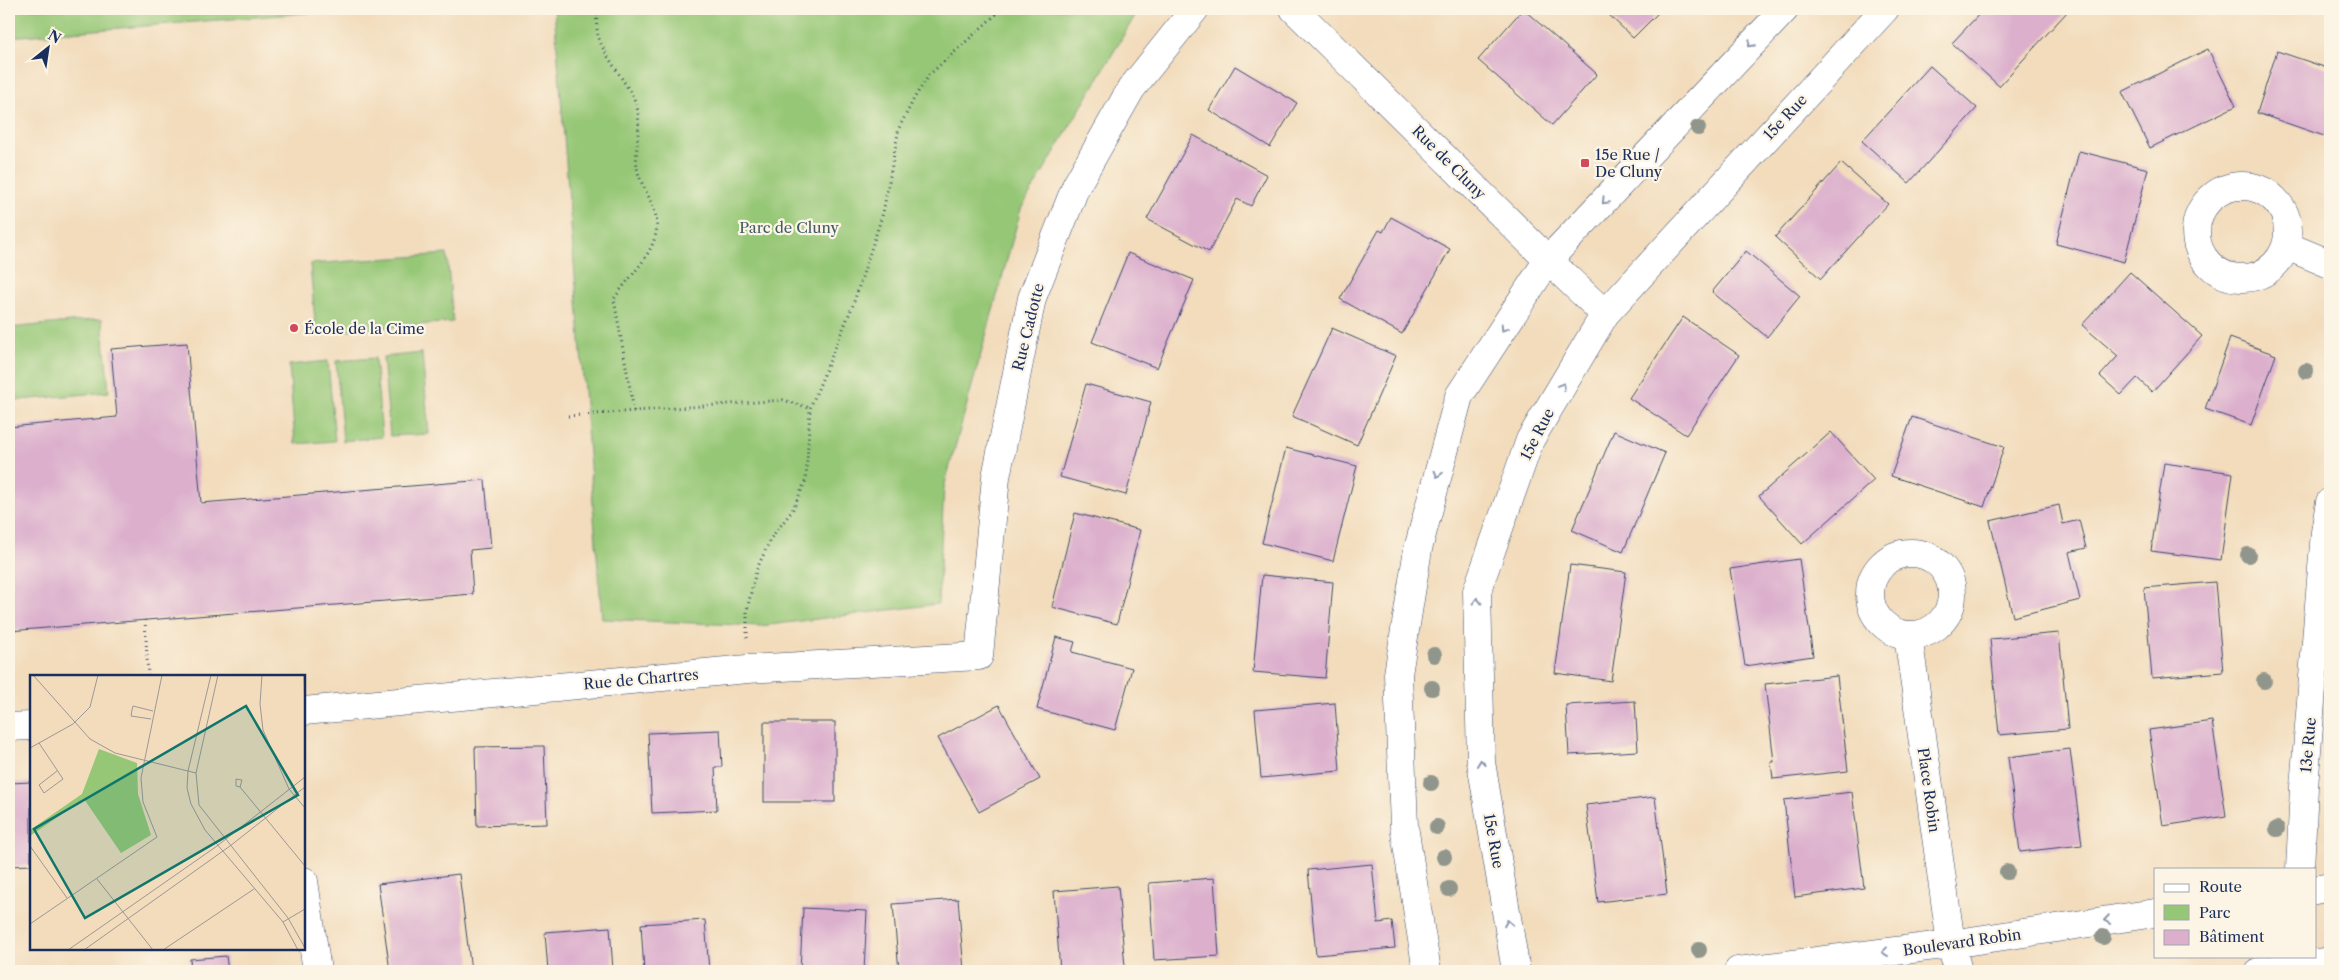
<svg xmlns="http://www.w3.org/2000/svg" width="2339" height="980" font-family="'Libre Caslon Text',serif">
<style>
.green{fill:#96c776;stroke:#587b6a}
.building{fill:#dcb0cd}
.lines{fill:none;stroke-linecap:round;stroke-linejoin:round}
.minor-casing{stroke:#3b496c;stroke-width:29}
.path{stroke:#3b496c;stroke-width:3;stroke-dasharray:1 4;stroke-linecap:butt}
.minor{stroke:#fff;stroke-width:28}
.tree{fill:#90968c}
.oneway{stroke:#8d97ae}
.poi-dot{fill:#d1495b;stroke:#fcf5e5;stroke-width:2}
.labels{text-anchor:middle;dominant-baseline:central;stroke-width:4.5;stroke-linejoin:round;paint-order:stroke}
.street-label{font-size:15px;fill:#1b2f5e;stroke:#fcf5e5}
.poi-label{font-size:15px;fill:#1b2f5e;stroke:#fcf5e5;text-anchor:start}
.park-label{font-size:15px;fill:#405d65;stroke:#fcf5e5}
.inset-road{fill:none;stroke:#9c9796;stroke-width:1}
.view{fill:#0f766e;fill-opacity:0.15;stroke:#0f766e;stroke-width:2.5}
.inset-edge{fill:none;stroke:#1b2f5e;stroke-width:2.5}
</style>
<rect width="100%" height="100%" fill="#fcf5e5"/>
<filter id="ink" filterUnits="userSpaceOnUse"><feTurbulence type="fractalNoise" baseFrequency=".02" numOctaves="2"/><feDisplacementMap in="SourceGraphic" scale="10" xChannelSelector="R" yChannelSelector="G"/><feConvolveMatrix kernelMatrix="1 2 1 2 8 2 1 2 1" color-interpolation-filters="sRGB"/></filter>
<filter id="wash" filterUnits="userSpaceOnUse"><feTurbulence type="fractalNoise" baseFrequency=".0096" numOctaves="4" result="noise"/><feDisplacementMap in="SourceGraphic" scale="20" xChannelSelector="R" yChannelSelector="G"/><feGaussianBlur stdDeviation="1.12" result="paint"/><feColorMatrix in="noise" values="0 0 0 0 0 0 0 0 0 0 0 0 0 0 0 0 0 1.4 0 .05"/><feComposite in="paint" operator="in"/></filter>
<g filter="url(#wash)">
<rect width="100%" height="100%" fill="#f2dcbc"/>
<!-- green -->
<g class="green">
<path d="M9,9H355L9,37Z"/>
<path d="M554,9H1139L1021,209L944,487L938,604L761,626L602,619Z"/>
<path d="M447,254L453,322L316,333L310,264Z"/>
<path d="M102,319L109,392L9,401V328Z"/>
<path d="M422,353L429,434L390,436L383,357Z"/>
<path d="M375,358L382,437L343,441L336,361Z"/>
<path d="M328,361L335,441L295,444L289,365Z"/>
</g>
<g id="blocks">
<!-- building -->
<g class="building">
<path d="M1523,9L1597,74L1552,125L1478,60Z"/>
<path d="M1603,9H1662L1633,38Z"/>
<path d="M1984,9H2063L2067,12L1999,86L1952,43Z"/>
<path d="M2208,49L2236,106L2150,148L2122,92Z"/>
<path d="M2277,51L2330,69V138L2257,113Z"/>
<path d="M1235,66L1297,103L1270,147L1209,110Z"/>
<path d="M1930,66L1977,108L1909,183L1862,141Z"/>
<path d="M1193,135L1267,175L1251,206L1237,199L1209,252L1147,219Z"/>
<path d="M2079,151L2148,169L2124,262L2056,244Z"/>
<path d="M1841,163L1888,204L1821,279L1775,237Z"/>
<path d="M1391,217L1450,249L1402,334L1340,299L1379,230L1383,232Z"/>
<path d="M1746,251L1800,296L1767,337L1712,292Z"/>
<path d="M1128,253L1194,280L1157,368L1092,342Z"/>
<path d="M2130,272L2202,336L2152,392L2137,378L2121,395L2100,376L2118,356L2082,325Z"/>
<path d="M1683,317L1739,355L1686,435L1629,398Z"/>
<path d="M1332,328L1396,356L1357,445L1292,416Z"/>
<path d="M2230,338L2276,355L2251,425L2205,409Z"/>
<path d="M187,343L201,503L485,480L491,548L470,550L473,594L9,631V427L117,417L111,349Z"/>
<path d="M1086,384L1151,402L1126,495L1060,477Z"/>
<path d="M1912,417L2004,447L1984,507L1891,476Z"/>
<path d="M1614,431L1665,453L1623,552L1572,530Z"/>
<path d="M1831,432L1874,480L1802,544L1759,496Z"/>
<path d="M1286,448L1357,466L1333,561L1262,543Z"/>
<path d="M2164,463L2233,473L2221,560L2151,551Z"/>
<path d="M2059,505L2063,524L2079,520L2086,548L2069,552L2080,600L2013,617L1990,521Z"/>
<path d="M1075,513L1140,530L1117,624L1052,607Z"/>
<path d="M1799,559L1813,656L1745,666L1730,569Z"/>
<path d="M1570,565L1626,572L1611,681L1555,673Z"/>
<path d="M1262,575L1333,582L1325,678L1253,672Z"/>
<path d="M2215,582L2223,672L2152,678L2144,588Z"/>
<path d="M2059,633L2068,729L1999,735L1990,639Z"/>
<path d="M1056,637L1075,642L1072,652L1132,668L1115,730L1037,709Z"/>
<path d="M1837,676L1848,771L1773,779L1771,762H1774L1765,684Z"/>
<path d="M1635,701L1638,751L1569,755L1566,705Z"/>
<path d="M1335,703L1340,771L1261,778L1255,710Z"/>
<path d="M999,705L1040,779L979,812L938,738Z"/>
<path d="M2212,721L2226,816L2163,826L2149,730Z"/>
<rect x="764" y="722" width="71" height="80"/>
<path d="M720,730L722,767H715L717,810L652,813L648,733Z"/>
<path d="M544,746L547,824L477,826L475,747Z"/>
<path d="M2070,749L2082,845L2020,852L2008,757Z"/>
<path d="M31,782V865L9,866V783Z"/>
<path d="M1852,792L1864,888L1795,897L1784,800Z"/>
<path d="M1655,797L1667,894L1598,902L1586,805Z"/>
<path d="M1372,864L1378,923L1392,921L1395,948L1316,955L1308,870Z"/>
<path d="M459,874L471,971H390L378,884Z"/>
<path d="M1214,878L1219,956L1154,960L1149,883Z"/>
<path d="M1118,886L1125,967L1060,971L1054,891Z"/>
<path d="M958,899L964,971H899L893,904Z"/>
<path d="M803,908L867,911L864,971H800Z"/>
<path d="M705,920L709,971H644L641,924Z"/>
<path d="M610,927L613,971H548L545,932Z"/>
<path d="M226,956L228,971H191L190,959Z"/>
</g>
</g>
</g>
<g filter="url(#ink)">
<use href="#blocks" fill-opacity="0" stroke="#3b496c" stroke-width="1"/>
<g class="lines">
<!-- minor casing -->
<g class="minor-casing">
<g id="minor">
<path d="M1294,9L1548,260L1605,314"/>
<circle cx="2242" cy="232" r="46"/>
<path d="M2287,246L2330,264"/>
<circle cx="1911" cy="594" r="41"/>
<path d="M1908,635L1951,944L1958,971"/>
<path d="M304,711L747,669L979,656L996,477L1032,298L1076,186L1131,89L1195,9"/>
<path d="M9,727L31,726"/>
<path d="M2300,869L2304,787L2325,532L2330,502"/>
<path d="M304,881L317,971"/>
<path d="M2315,890L2330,887"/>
<path d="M1427,971L1404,826L1398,674L1418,549L1459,396L1548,260L1785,9"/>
<path d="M1516,971L1481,762L1477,591L1530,440L1605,314L1885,9"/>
<path d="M1738,971L1951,944L2155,913"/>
<path d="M2260,971L2330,961"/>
</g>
</g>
<!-- path -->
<g class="path">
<path d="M596,9C597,17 596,27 598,35C601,51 626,82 634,99C644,120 634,144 637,167C639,183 651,197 655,213C665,246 630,274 614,299L634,411"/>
<path d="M568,416L783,400L810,408"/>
<path d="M145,620L148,676"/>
<path d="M747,638V610L756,571L771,538L792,511L806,480L810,408L853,305L883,213L899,128L915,97L929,75L1002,9"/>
</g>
<!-- minor -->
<use href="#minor" class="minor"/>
</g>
<!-- trees -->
<g class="tree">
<circle cx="1698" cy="128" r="8"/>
<circle cx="2306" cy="371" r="8"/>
<circle cx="2248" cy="555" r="8"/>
<circle cx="1434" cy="655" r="8"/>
<circle cx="2264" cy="681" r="8"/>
<circle cx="1432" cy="688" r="8"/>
<circle cx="1431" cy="783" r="8"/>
<circle cx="1437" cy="827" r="8"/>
<circle cx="2277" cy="829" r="8"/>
<circle cx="1444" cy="857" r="8"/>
<circle cx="2007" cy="872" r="8"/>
<circle cx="1449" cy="889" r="8"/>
<circle cx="2103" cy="937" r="8"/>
<circle cx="1699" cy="950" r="8"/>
</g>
<!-- one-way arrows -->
<defs><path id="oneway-chevron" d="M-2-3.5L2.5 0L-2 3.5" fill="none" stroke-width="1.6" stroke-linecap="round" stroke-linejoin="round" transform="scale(1.25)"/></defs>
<g class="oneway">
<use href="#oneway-chevron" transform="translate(1751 44) rotate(133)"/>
<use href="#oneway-chevron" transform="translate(1605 201) rotate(134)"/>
<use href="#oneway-chevron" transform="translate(1504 328) rotate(123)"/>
<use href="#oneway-chevron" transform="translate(1562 386) rotate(-59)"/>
<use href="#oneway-chevron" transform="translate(1438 474) rotate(105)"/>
<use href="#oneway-chevron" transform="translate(1477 601) rotate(-91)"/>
<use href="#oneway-chevron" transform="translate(1481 763) rotate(-96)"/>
<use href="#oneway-chevron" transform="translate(2107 920) rotate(172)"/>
<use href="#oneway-chevron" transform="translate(1508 923) rotate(-100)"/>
<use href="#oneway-chevron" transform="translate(1885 952) rotate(173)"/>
</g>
</g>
<!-- markers -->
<g class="poi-dot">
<rect x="1580" y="158" width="10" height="10" rx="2.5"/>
<circle cx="294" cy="328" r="5"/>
</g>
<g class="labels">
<!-- street labels -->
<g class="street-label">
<text transform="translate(1785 117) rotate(-47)">15e Rue</text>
<text transform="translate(1449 162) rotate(45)">Rue de Cluny</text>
<text transform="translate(1028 327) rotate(-76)">Rue Cadotte</text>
<text transform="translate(1537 434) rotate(-63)">15e Rue</text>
<text transform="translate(641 679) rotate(-5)">Rue de Chartres</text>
<text transform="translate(2308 745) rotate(-85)">13e Rue</text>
<text transform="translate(1929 790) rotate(82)">Place Robin</text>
<text transform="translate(1494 841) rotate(80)">15e Rue</text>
<text transform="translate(1962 942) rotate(-8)">Boulevard Robin</text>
</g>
<!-- poi labels -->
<g class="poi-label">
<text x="1595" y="154">15e Rue /<tspan x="1595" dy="17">De Cluny</tspan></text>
<text x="304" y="328">École de la Cime</text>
</g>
<!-- park labels -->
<g class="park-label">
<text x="789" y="227">Parc de Cluny</text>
</g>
</g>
<!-- overview -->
<g transform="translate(30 675)">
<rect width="275" height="275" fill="#f2dcbc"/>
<path d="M69,74L107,88L108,119L121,160L91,178L54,124L0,161V155L52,119Z" fill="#96c776"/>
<path class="inset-road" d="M3,0L60,64L85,78L166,98M181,0L158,96L157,113L161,129L175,155L253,247L268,275M188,0L166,98L169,130L258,243L275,273M232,0L230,29L233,55L259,114L275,133M274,0L275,45M121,44L101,41L102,35L103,31L123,36M9,68L33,104L14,118L9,110L27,96M0,73L43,49L60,32L68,0M210,112L212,105L206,104V111L210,112L275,191M0,171L37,223M67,204L123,275M253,247L275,234M0,249L127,162L113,127L111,103L132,0M38,275L187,171L275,102M54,275L200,171L275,112M133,275L224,214"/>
<path class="view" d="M216,31L268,120L55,243L4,154Z"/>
<rect width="275" height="275" class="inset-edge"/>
</g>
<!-- margin -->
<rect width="2339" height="980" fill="none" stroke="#fcf5e5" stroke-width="30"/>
<!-- legend -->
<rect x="2154" y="868" width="162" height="90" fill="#fcf5e5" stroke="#a2a6af"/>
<rect x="2164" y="884" width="25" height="8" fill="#ffffff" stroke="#a2a6af"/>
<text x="2199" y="892" font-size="15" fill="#1b2f5e">Route</text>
<rect x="2164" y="905" width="25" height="15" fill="#96c776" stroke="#a2a6af"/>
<text x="2199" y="918" font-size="15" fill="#1b2f5e">Parc</text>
<rect x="2164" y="930" width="25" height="15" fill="#dcb0cd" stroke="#a2a6af"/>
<text x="2199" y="942" font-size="15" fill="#1b2f5e">Bâtiment</text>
<!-- north arrow -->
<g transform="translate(48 48) rotate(30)" stroke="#fcf5e5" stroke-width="4" paint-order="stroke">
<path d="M0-4L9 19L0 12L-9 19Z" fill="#1b2f5e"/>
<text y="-8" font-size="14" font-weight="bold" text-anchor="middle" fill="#1b2f5e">N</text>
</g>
</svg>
